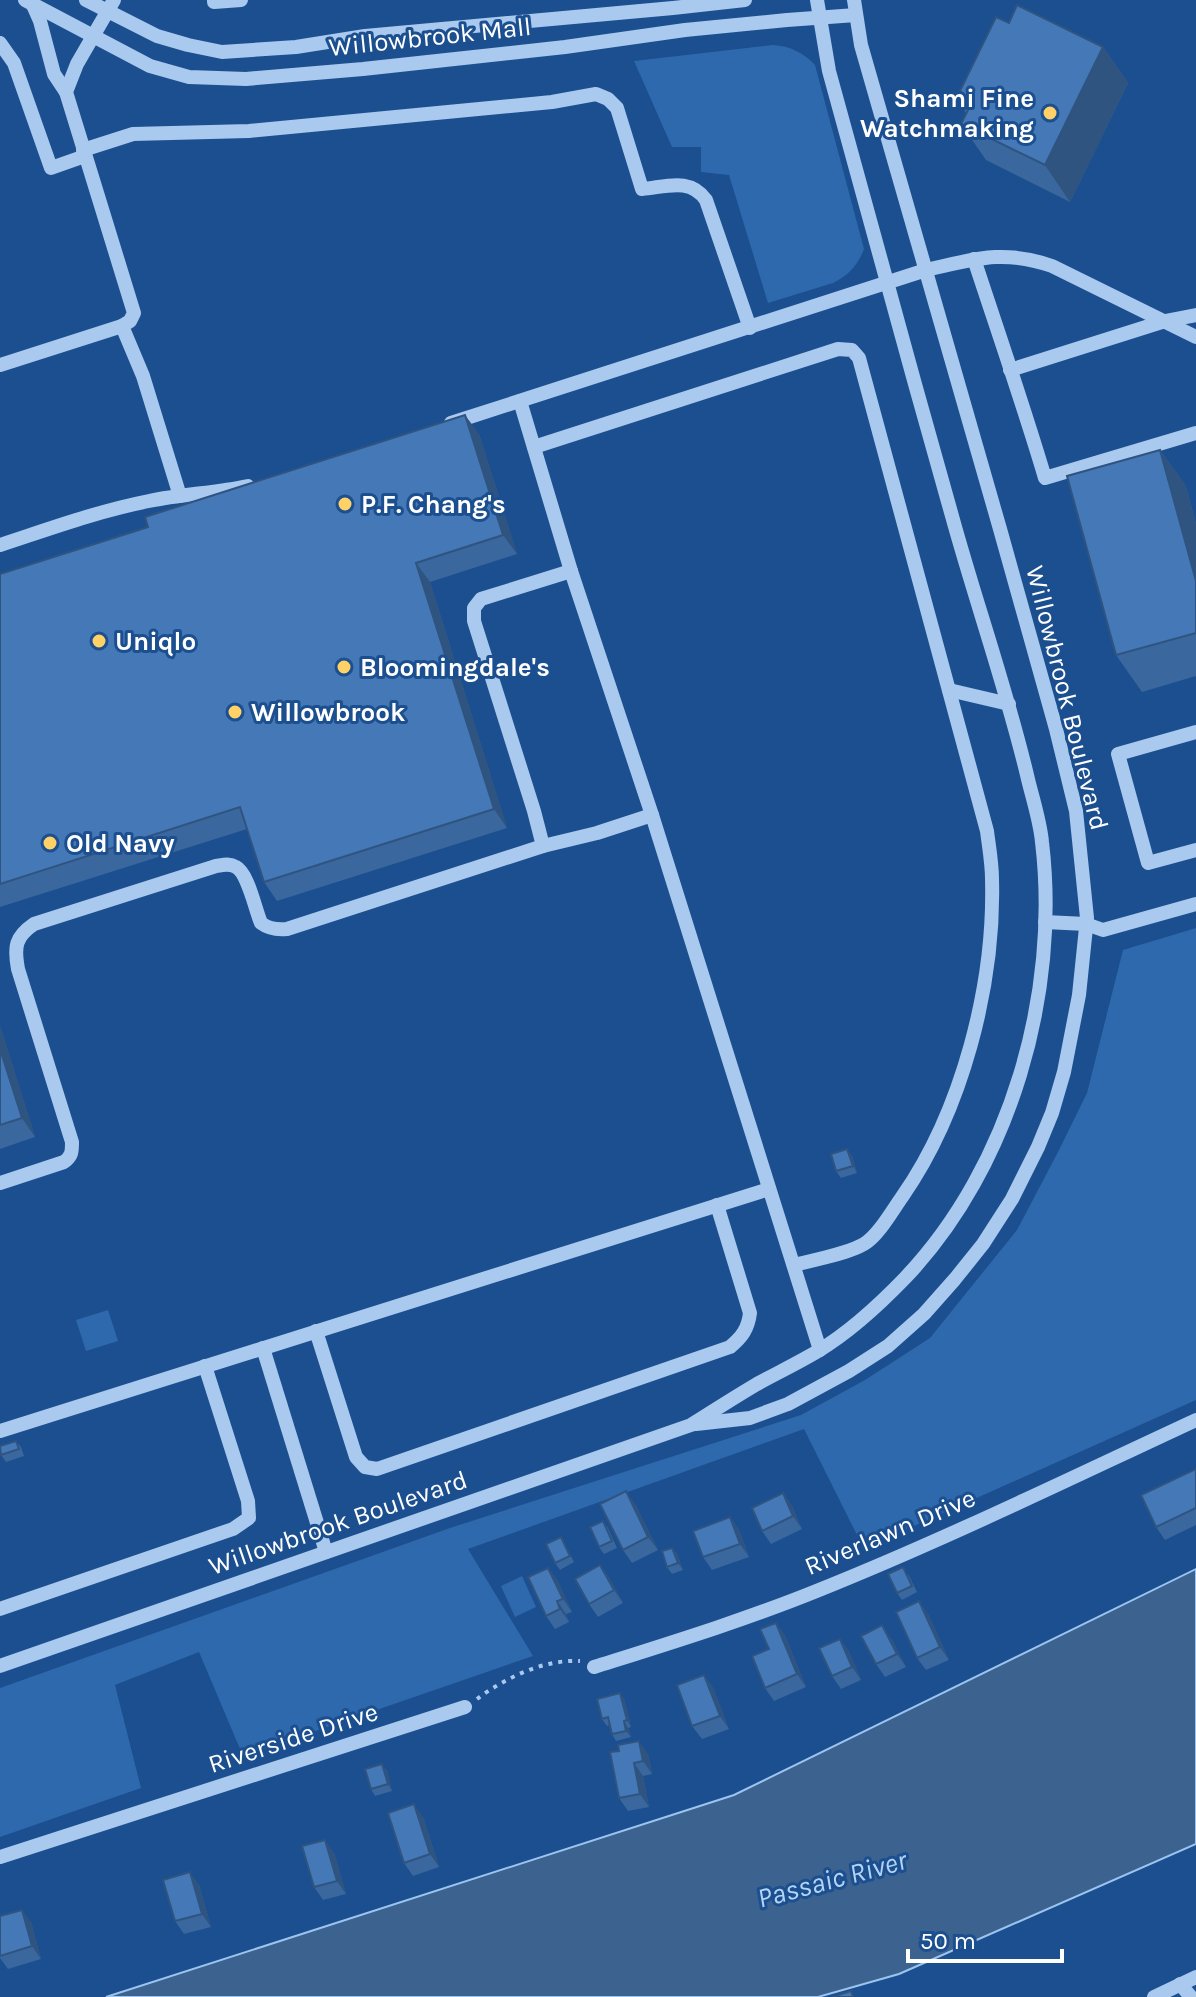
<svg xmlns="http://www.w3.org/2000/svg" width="1196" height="1997" font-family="Karla,sans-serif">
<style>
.green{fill:#2e69ad}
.water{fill:#3c6290;stroke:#9cc4f0;stroke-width:2}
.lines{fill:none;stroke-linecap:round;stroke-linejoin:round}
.path{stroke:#a9c9ee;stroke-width:4;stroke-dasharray:4 6;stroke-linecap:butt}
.minor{stroke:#a9c9ee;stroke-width:14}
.wall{fill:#3a679d}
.shaded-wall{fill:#305480}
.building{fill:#4478b7;stroke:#305480;stroke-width:2}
.poi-dot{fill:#ffd166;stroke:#1b4f8f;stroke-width:3}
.labels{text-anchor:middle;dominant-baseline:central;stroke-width:6;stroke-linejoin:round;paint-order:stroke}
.street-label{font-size:26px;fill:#fff;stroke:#1b4f8f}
.poi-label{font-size:26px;font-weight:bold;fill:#fff;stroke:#1b4f8f;text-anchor:start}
.water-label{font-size:28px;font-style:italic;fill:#b5d3f5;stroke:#1b4f8f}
</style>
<rect width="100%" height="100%" fill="#1b4f8f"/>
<!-- green -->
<g class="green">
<path d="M773,45C790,46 804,53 815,65L864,249C858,265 849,275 833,283L768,303L729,175L701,172V147H672L634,61Z"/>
<path d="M1196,928V1400L885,1539L858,1537L804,1429L468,1549L533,1656L243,1756L199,1652L115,1685L141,1788L0,1837V1688L450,1528L801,1415L865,1380L930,1338L1017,1230L1058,1152L1087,1093L1123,950Z"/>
<path d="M108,1310L118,1341L86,1351L76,1320Z"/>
<path d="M522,1576L536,1607L515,1617L501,1586Z"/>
</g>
<!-- water -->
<path class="water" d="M1196,1569V1844L899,1974L818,1997H106L734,1795Z"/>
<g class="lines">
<!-- path -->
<path class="path" d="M477,1699C505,1678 544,1659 580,1661"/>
<!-- minor -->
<g class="minor">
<path d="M25,0L150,66L189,77L246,79L363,69L565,47L685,30L787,20L856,15"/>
<path d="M86,0L157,36L188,45L222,52L296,47L365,36L673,8L745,0"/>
<path d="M114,0L77,64L66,92L134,313L130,321L122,326L143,376L180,496"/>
<path d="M214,0V2L241,0"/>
<path d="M32,3L40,21L54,74L66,92"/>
<path d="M0,43L14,63L51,168L85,156"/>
<path d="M83,150L133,134L249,131L552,102L596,94L608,99L617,108L642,189C666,187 690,177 706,200L750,328"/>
<path d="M974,259C998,332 1023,404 1045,478L1196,433"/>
<path d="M0,365L122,326"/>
<path d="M1010,370L1165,321L1196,315"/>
<path d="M520,401L571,571L652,815L820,1350"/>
<path d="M451,423L926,270C975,259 1003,249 1052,266L1196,337"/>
<path d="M534,447L838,349L852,350L859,358L987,831C989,847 992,863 992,879C995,985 962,1111 902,1197C892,1211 878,1236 864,1244C847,1254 813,1260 794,1265"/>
<path d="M0,545C49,529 98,511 149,501C182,494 215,493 248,486"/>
<path d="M949,690L1009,704"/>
<path d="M1196,732L1118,754L1148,863L1196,850"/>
<path d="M543,846L534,811L474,621V608L481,599L571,571"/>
<path d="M1045,922L1086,924L1103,930L1196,904"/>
<path d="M0,1183L64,1162C72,1156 72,1152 72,1142L18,969C14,947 15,937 34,924L216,866C223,865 229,863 236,867C248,873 255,909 261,923C269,929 277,930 287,929L543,846L597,833L652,815"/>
<path d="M316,1331L356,1457L365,1467L377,1469L730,1347C742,1337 748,1329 750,1313L717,1205"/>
<path d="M263,1348L326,1552"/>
<path d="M696,1424L750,1418L788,1404L849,1371L888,1346L924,1314L955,1279L983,1244L1012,1199L1038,1147L1052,1113L1064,1072L1079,995L1087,918L1076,811L1056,729L1000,529L861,45L854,0"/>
<path d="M0,1431L769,1189"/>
<path d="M0,1609L233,1529L249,1518L248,1501L205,1366"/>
<path d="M0,1666L691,1425C713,1411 735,1397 757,1384C777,1373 798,1363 818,1351C850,1332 880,1304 906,1277C1011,1166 1060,993 1042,842C1040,820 1032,797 1027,775C1006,687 976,603 952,516C910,368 870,220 829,71L817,0"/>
<path d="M594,1667C670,1643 745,1620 819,1590C946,1539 1071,1478 1196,1420"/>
<path d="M0,1857L465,1707"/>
<path d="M1180,1984L1191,1997"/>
<path d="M1154,1997L1196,1977"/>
</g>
</g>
<!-- wall -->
<g class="wall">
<path d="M1009,23L1103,47L1128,83L1070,202L986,160L961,124L966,113L956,99Z"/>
<path d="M479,434L517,554L430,582L507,828L277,901L264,882L247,829L0,907V574Z"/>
<path d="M1160,450L1186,486L1196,524V676L1142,692L1116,655Z"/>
<path d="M0,1026L35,1137L0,1149Z"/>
<path d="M852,1155L857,1173L841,1178L836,1171Z"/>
<path d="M16,1441L21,1447L24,1456L6,1462L1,1455Z"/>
<path d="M1196,1469V1525L1165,1540L1156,1527Z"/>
<path d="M783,1493L792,1506L802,1529L771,1544L762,1531Z"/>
<path d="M635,1504L658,1550L632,1563L623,1550Z"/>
<path d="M730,1517L739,1530L749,1557L712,1570L703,1557Z"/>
<path d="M603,1521L608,1528L617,1548L604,1554L599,1547Z"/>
<path d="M561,1537L574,1562L560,1570L555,1563Z"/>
<path d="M672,1548L677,1554L683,1570L672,1574L667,1567Z"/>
<path d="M600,1565L609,1578L623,1603L598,1617L589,1604Z"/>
<path d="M548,1568L557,1580L572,1612L566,1614L569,1622L555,1629L546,1616Z"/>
<path d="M908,1574L917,1592L902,1600L897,1593Z"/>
<path d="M928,1614L949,1660L926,1670L917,1658Z"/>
<path d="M776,1623L785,1636L806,1687L774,1701L765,1688L769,1649Z"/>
<path d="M891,1638L906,1667L885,1677L876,1664Z"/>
<path d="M840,1639L849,1652L861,1680L841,1689L832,1676Z"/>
<path d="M704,1675L713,1688L729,1729L702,1739L692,1726Z"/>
<path d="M620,1693L624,1699L631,1727L628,1728L631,1737L616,1741L612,1734L609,1725L607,1726L602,1719Z"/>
<path d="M619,1751L648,1754L652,1774L643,1776L649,1807L628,1811L619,1798Z"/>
<path d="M382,1764L387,1771L392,1791L375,1796L371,1789Z"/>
<path d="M423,1817L439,1867L413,1876L404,1863Z"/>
<path d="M334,1853L346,1894L323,1900L314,1887Z"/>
<path d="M199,1885L211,1927L184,1934L175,1921Z"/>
<path d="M0,1916L31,1922L41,1959L8,1969L0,1958Z"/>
</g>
<!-- shaded-wall -->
<g class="shaded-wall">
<path d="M1103,47L1128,83L1070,202L1045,165Z"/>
<path d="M465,415L479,434L517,554L503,535Z"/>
<path d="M1160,450L1186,486L1196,524V581Z"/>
<path d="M416,563L430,582L507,828L494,809Z"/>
<path d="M0,1026L35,1137L22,1118L0,1049Z"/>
<path d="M847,1149L852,1155L857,1173L853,1166Z"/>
<path d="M626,1491L635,1504L658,1550L648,1537Z"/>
<path d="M783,1493L792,1506L802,1529L793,1516Z"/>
<path d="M730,1517L739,1530L749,1557L740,1544Z"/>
<path d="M672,1548L677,1554L683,1570L678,1563Z"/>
<path d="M600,1565L609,1578L623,1603L614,1590Z"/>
<path d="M548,1568L557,1580L572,1612L563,1599Z"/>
<path d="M557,1601L566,1614L569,1622L560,1609Z"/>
<path d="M919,1601L928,1614L949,1660L940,1647Z"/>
<path d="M776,1623L785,1636L806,1687L797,1674Z"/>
<path d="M882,1625L891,1638L906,1667L897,1654Z"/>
<path d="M840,1639L849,1652L861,1680L852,1667Z"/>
<path d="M704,1675L713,1688L729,1729L720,1716Z"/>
<path d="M620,1693L624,1699L631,1727L627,1720Z"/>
<path d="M624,1721L628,1728L631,1737L626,1731Z"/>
<path d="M639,1741L648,1754L652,1774L643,1761Z"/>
<path d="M634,1763L643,1776L649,1807L640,1794Z"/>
<path d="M382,1764L387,1771L392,1791L388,1784Z"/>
<path d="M414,1804L423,1817L439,1867L430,1854Z"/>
<path d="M325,1840L334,1853L346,1894L337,1881Z"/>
<path d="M190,1872L199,1885L211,1927L202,1914Z"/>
<path d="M22,1910L31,1922L41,1959L32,1946Z"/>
</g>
<!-- building -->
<g class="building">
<path d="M1017,5L1103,47L1045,165L961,124L970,106L956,99L996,17L1009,23Z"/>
<path d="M465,415L503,535L416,563L494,809L264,882L240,807L0,884V574L148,527L145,517Z"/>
<path d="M1160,450L1196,581V633L1116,655L1067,476Z"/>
<path d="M0,1049L22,1118L0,1125Z"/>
<path d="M847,1149L853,1166L836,1171L831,1154Z"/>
<path d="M16,1441L19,1449L1,1455L0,1446Z"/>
<path d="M1196,1469V1508L1156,1527L1141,1495Z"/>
<path d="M626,1491L648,1537L623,1550L600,1504Z"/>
<path d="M783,1493L793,1516L762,1531L752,1508Z"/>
<path d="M730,1517L740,1544L703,1557L693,1531Z"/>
<path d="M603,1521L612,1541L599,1547L590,1527Z"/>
<path d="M561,1537L570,1556L555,1563L546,1544Z"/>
<path d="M672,1548L678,1563L667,1567L662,1551Z"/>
<path d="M600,1565L614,1590L589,1604L575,1579Z"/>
<path d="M903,1567L912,1586L897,1593L888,1574Z"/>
<path d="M548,1568L563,1599L557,1601L560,1609L546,1616L528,1577Z"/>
<path d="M919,1601L940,1647L917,1658L896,1612Z"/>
<path d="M776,1623L797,1674L765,1688L752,1656L769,1649L760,1629Z"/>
<path d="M882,1625L897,1654L876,1664L861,1636Z"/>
<path d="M840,1639L852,1667L832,1676L819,1648Z"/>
<path d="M704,1675L720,1716L692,1726L677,1685Z"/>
<path d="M620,1693L627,1720L624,1721L626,1731L612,1734L608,1717L602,1719L597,1699Z"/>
<path d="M639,1741L643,1761L634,1763L640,1794L619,1798L610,1752L619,1751L618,1745Z"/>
<path d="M382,1764L388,1784L371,1789L365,1769Z"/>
<path d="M414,1804L430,1854L404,1863L388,1813Z"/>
<path d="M325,1840L337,1881L314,1887L302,1846Z"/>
<path d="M190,1872L202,1914L175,1921L163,1880Z"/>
<path d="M22,1910L32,1946L0,1956V1916Z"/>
<path d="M851,1991L853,1997H832Z"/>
</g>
<!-- markers -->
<g class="poi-dot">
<circle cx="1050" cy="113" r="8"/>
<circle cx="345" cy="504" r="8"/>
<circle cx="99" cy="641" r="8"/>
<circle cx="344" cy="667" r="8"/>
<circle cx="235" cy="712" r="8"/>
<circle cx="50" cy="843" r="8"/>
</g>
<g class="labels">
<!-- street labels -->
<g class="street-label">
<text transform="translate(430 37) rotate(-6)">Willowbrook Mall</text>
<text transform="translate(1067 698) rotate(76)">Willowbrook Boulevard</text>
<text transform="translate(338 1523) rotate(-19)">Willowbrook Boulevard</text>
<text transform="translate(890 1532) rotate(-23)">Riverlawn Drive</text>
<text transform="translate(293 1738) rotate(-18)">Riverside Drive</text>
</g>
<!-- poi labels -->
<g class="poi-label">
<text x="1034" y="98" text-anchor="end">Shami Fine<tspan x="1034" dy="30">Watchmaking</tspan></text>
<text x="361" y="504">P.F. Chang's</text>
<text x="115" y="641">Uniqlo</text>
<text x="360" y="667">Bloomingdale's</text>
<text x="251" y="712">Willowbrook</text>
<text x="66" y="843">Old Navy</text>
</g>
<!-- water labels -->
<g class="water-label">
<text transform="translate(832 1879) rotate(-15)">Passaic River</text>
</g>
</g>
<!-- scale -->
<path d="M908 1949v12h154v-12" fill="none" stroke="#ffffff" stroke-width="4"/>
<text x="920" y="1949" font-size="24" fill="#ffffff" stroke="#1b4f8f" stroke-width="6" paint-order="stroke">50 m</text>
</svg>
